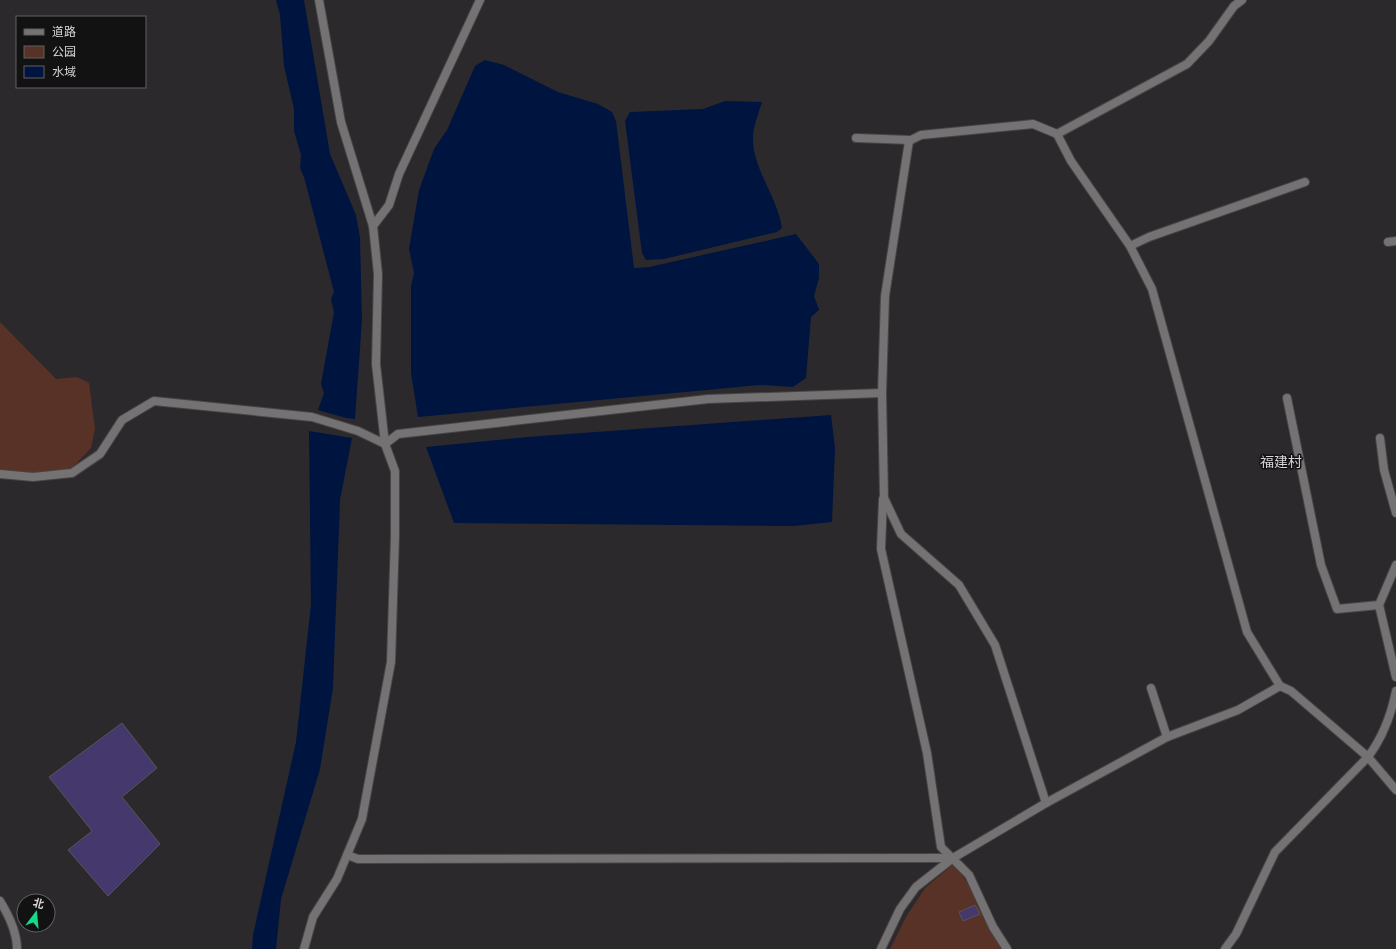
<svg xmlns="http://www.w3.org/2000/svg" width="1396" height="949" font-family="Figtree,'Noto Sans SC',sans-serif">
<style>
.green{fill:#583127}
.water{fill:#001440}
.building{fill:#45386d;stroke:#565559}
.lines{fill:none;stroke-linecap:round;stroke-linejoin:round}
.street-casing{stroke:#474547;stroke-width:10}
.street{stroke:#747272;stroke-width:8}
.labels{text-anchor:middle;dominant-baseline:central;stroke-width:3;stroke-linejoin:round;paint-order:stroke}
.quarter-label{font-size:14px;fill:#d7d5d7;stroke:#131213}
</style>
<rect width="100%" height="100%" fill="#2c292c"/>
<!-- green -->
<g class="green">
<path d="M0,322L56,379L77,377L89,383L95,429L91,448L70,470L32,474L0,471Z"/>
<path d="M955,863L1007,949H890L907,915L926,887Z"/>
</g>
<!-- water -->
<g class="water">
<path d="M276,0H304L330,154L356,215L360,238L362,320L355,419L346,418L318,410L324,393L321,384L334,312L331,299L334,292L304,177L300,168L301,155L294,131V109L284,66L280,15Z"/>
<path d="M485,60L504,65L558,92L598,104L612,112L616,121L634,268L649,267L796,234L819,264V278L814,296L819,310L811,317L806,378L793,387L760,385L418,417L411,373V286L414,273L409,249L419,190L434,149L447,130L475,66Z"/>
<path d="M725,101L762,102C759,113 753,126 753,138C752,167 778,198 782,228L777,232L664,259L646,260L642,253L625,121L630,112L703,109Z"/>
<path d="M831,415L835,448L832,522L794,526L454,523L426,447L527,437Z"/>
<path d="M309,431L352,438L340,500L333,688L320,769L281,899L276,949H252L253,935L296,742L311,604Z"/>
</g>
<!-- building -->
<g class="building">
<path d="M122,723L157,768L122,797L160,844L108,896L68,850L92,831L49,777Z"/>
<path d="M975,905L980,914L963,921L959,912Z"/>
</g>
<g class="lines">
<!-- street casing -->
<g class="street-casing">
<g id="street">
<path d="M319,0L341,122L373,226L378,274L376,364L385,444"/>
<path d="M1057,134L1187,64L1209,41L1234,6L1242,0"/>
<path d="M856,138L910,140"/>
<path d="M373,226L389,205L399,174L480,0"/>
<path d="M1388,242L1396,241"/>
<path d="M1130,246L1149,237L1305,182"/>
<path d="M1287,398L1321,565L1337,609L1379,605"/>
<path d="M1380,438L1384,470L1396,513"/>
<path d="M385,444L398,434L708,399L882,393"/>
<path d="M0,474L33,477L72,473L100,454L122,420L154,401L312,417L358,431L385,444L395,471V536L391,662L362,819L337,879L313,917L304,949"/>
<path d="M883,499L881,549L927,753L941,847L969,875L993,927L1007,949"/>
<path d="M1396,565L1379,605L1396,677"/>
<path d="M1151,688L1167,737"/>
<path d="M1046,803L995,645L959,585L901,534L884,498L882,393L885,296L909,141L921,135L1033,124L1057,134L1071,161L1130,246L1152,289L1247,632L1280,686L1291,691L1368,757L1396,790"/>
<path d="M347,855L358,859L953,858"/>
<path d="M0,901C8,914 17,933 17,949"/>
<path d="M881,949L900,909L916,887L953,858L1046,803L1167,737L1238,710L1280,686"/>
<path d="M1225,949L1236,934L1275,852L1368,757C1383,737 1391,716 1396,691"/>
</g>
</g>
<!-- street -->
<use href="#street" class="street"/>
</g>
<g class="labels">
<!-- quarter labels -->
<g class="quarter-label">
<text x="1281" y="462">福建村</text>
</g>
</g>
<!-- legend -->
<rect x="16" y="16" width="130" height="72" fill="#131213" stroke="#616061"/>
<rect x="24" y="29" width="20" height="6" fill="#747272" stroke="#616061"/>
<text x="52" y="36" font-size="12" fill="#d7d5d7">道路</text>
<rect x="24" y="46" width="20" height="12" fill="#583127" stroke="#616061"/>
<text x="52" y="56" font-size="12" fill="#d7d5d7">公园</text>
<rect x="24" y="66" width="20" height="12" fill="#001440" stroke="#616061"/>
<text x="52" y="76" font-size="12" fill="#d7d5d7">水域</text>
<!-- north arrow -->
<g transform="translate(36 913) rotate(16)"><circle r="19" fill="#131213" stroke="#616061"/>
<path d="M0-3L7 15L0 10L-7 15Z" fill="#14d989"/>
<text y="-6" font-size="11" font-weight="bold" text-anchor="middle" fill="#d7d5d7">北</text>
</g>
</svg>
